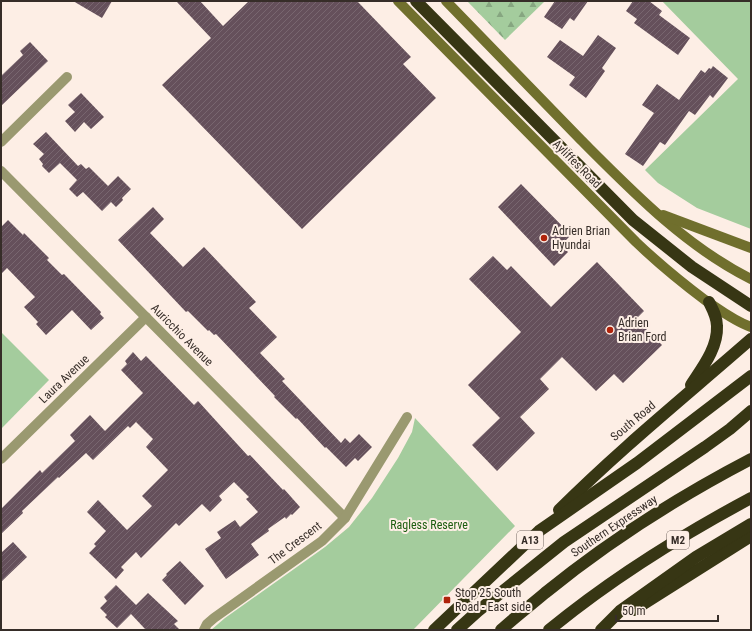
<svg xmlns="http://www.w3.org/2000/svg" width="752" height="631" font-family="'Roboto Condensed',sans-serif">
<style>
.green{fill:#a4cc9d}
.forest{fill:url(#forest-firs)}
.building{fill:url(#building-hatch)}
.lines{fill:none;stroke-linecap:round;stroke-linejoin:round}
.street{stroke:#9a9970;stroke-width:10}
.secondary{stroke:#706f2d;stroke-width:10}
.highway{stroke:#373614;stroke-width:12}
.poi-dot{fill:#b0230b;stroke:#fdeee5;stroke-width:1.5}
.labels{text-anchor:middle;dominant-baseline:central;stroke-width:4;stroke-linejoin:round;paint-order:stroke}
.shield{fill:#fdeee5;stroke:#726761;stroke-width:1}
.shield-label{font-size:11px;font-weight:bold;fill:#362d28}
.street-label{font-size:12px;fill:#362d28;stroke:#fdeee5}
.poi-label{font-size:12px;fill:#362d28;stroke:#fdeee5;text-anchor:start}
.park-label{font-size:12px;fill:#1b5d0f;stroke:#fdeee5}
</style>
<defs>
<pattern id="forest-firs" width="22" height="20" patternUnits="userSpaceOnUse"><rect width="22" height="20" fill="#a4cc9d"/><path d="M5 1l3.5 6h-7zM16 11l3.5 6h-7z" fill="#86a680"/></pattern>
<pattern id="building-hatch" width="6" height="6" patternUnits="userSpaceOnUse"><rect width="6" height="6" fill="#65505b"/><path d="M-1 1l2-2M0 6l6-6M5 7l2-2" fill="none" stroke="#78666f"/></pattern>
</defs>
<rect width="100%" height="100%" fill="#fdeee5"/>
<!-- green -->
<g class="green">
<path d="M662,1H751V229L697,208L658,183L645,170L738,79Z"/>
<path d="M1,332L49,380L1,429Z"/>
<path d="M415,418L515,526L413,630H211L225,618L325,547L349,527L372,498L398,458L412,432Z"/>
</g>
<!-- forest -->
<path class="forest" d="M467,1H545L505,40Z"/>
<!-- building -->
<g class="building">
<path d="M73,1H112L102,18Z"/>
<path d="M176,1H200L223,26L249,1H357L411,57L403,64L436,98L302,229L162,85L211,38Z"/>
<path d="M555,1H588L574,21L570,18L562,29L544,17Z"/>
<path d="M633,1H649L662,11L659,15L690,38L678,55L634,23L637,19L626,11Z"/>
<path d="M598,35L616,48L602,68L605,71L586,98L569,85L575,77L547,57L560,40L583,56Z"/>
<path d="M30,42L48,61L1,106V76L23,55L20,51Z"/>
<path d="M713,66L728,78L713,98L710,95L695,115L689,111L665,145L660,142L643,166L625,154L654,113L642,105L657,84L679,100L701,70L705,73L709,68L711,69Z"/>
<path d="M81,93L104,117L91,129L84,122L75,132L65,121L75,112L68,105Z"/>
<path d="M46,132L78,166L81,164L86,169L89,167L108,186L118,176L131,189L122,198L123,200L116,207L111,202L102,211L83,192L77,197L69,189L77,180L60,163L49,173L42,166L43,164L39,159L44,154L33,144Z"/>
<path d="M521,184L571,235L561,245L568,252L554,266L498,207Z"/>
<path d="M153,207L164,219L150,233L183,267L204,247L256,302L249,308L277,337L260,353L285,379L282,381L341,443L345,438L350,443L359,434L372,447L358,461L355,458L346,467L326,447L325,448L297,418L296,419L274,397L275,396L216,334L214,335L209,330L208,331L188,311L186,312L118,240Z"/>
<path d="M8,220L23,235L24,233L49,258L47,260L62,275L64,274L101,312L100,314L104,318L91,330L72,310L46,335L36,324L38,322L24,307L35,297L7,268L1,274V227Z"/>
<path d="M493,256L507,270L511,266L551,307L597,262L644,311L636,319L662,345L623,383L614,374L596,391L562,357L540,379L549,389L520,417L535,433L497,471L472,445L500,418L468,385L521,332L469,279Z"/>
<path d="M133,352L141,361L146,356L194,405L198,401L248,456L250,455L283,490L284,489L300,507L292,515L291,514L286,519L285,517L268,529L269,531L251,544L259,555L226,579L205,549L221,538L217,532L235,520L240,527L258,512L246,499L249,497L234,482L219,496L222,500L210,512L202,504L179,526L176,523L141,558L136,552L121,567L124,570L116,579L89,553L96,546L94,544L106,531L87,512L98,500L127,530L152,506L142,496L168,470L146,447L153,439L136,422L130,428L128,426L93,460L86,453L59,478L58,477L22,511L23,513L1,534V509L40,470L42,473L75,441L70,435L90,415L105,431L143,393L121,370L127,364L125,361Z"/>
<path d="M13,542L27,557L1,582V553Z"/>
<path d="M180,561L204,586L185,605L162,580L167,575L166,574Z"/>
<path d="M116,585L136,605L148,593L178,621L174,624L180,630H146L131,614L117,628L105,617L107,615L100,608L107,601L104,597Z"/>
</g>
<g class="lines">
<!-- street -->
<g class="street">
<path d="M1,142L67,77"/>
<path d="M1,171L345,518"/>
<path d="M1,459L146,317"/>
<path d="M204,630L207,624L214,618L322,541L345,518L407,417"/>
</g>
<!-- secondary -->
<g class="secondary">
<path d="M398,1L636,242C658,263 681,282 705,300C720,310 734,321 751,327"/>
<path d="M446,1C491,47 536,94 581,140C633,192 685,246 751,279"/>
<path d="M663,215L751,248"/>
</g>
<!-- highway -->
<g class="highway">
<path d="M416,1L633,220L692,267L751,306"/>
<path d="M691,385C702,368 718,348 717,326C717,317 713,310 709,302"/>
<path d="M559,510C620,449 687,395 751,339"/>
<path d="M634,610L751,536"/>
<path d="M434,630L539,531L637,463L751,376"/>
<path d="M457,630L478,611L564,542L705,447L730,429L751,411"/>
<path d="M501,630C515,617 531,605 545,593C609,541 678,497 751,459"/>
<path d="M549,630C611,579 680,536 751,498"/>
<path d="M601,630L620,611L696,557L751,524"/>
</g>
</g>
<!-- markers -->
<g class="poi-dot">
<circle cx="544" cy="238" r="4"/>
<circle cx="610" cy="330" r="4"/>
<rect x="443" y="596" width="8" height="8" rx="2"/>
</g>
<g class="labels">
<!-- shield labels -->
<g class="shield">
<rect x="517" y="531" width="26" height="18" rx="3"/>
<rect x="667" y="531" width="22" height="18" rx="3"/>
</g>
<g class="shield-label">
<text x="530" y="540">A13</text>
<text x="678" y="540">M2</text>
</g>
<!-- street labels -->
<g class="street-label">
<text transform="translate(577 164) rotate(45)">Ayliffes Road</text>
<text transform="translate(182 335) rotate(45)">Auricchio Avenue</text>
<text transform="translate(64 379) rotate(-44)">Laura Avenue</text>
<text transform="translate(633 421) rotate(-40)">South Road</text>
<text transform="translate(614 526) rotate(-34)">Southern Expressway</text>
<text transform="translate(295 543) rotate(-37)">The Crescent</text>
</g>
<!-- poi labels -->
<g class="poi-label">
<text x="552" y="231">Adrien Brian<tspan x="552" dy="14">Hyundai</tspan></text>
<text x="618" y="323">Adrien<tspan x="618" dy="14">Brian Ford</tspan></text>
<text x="455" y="593">Stop 25 South<tspan x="455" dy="14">Road - East side</tspan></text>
</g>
<!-- park labels -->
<g class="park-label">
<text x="429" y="525">Ragless Reserve</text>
</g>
</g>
<!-- border -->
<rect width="752" height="631" fill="none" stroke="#362d28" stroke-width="4"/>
<!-- scale -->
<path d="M616 615v6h102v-6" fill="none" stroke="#362d28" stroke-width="2"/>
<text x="622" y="615" font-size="12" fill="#362d28" stroke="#fdeee5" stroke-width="3" paint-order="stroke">50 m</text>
</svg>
